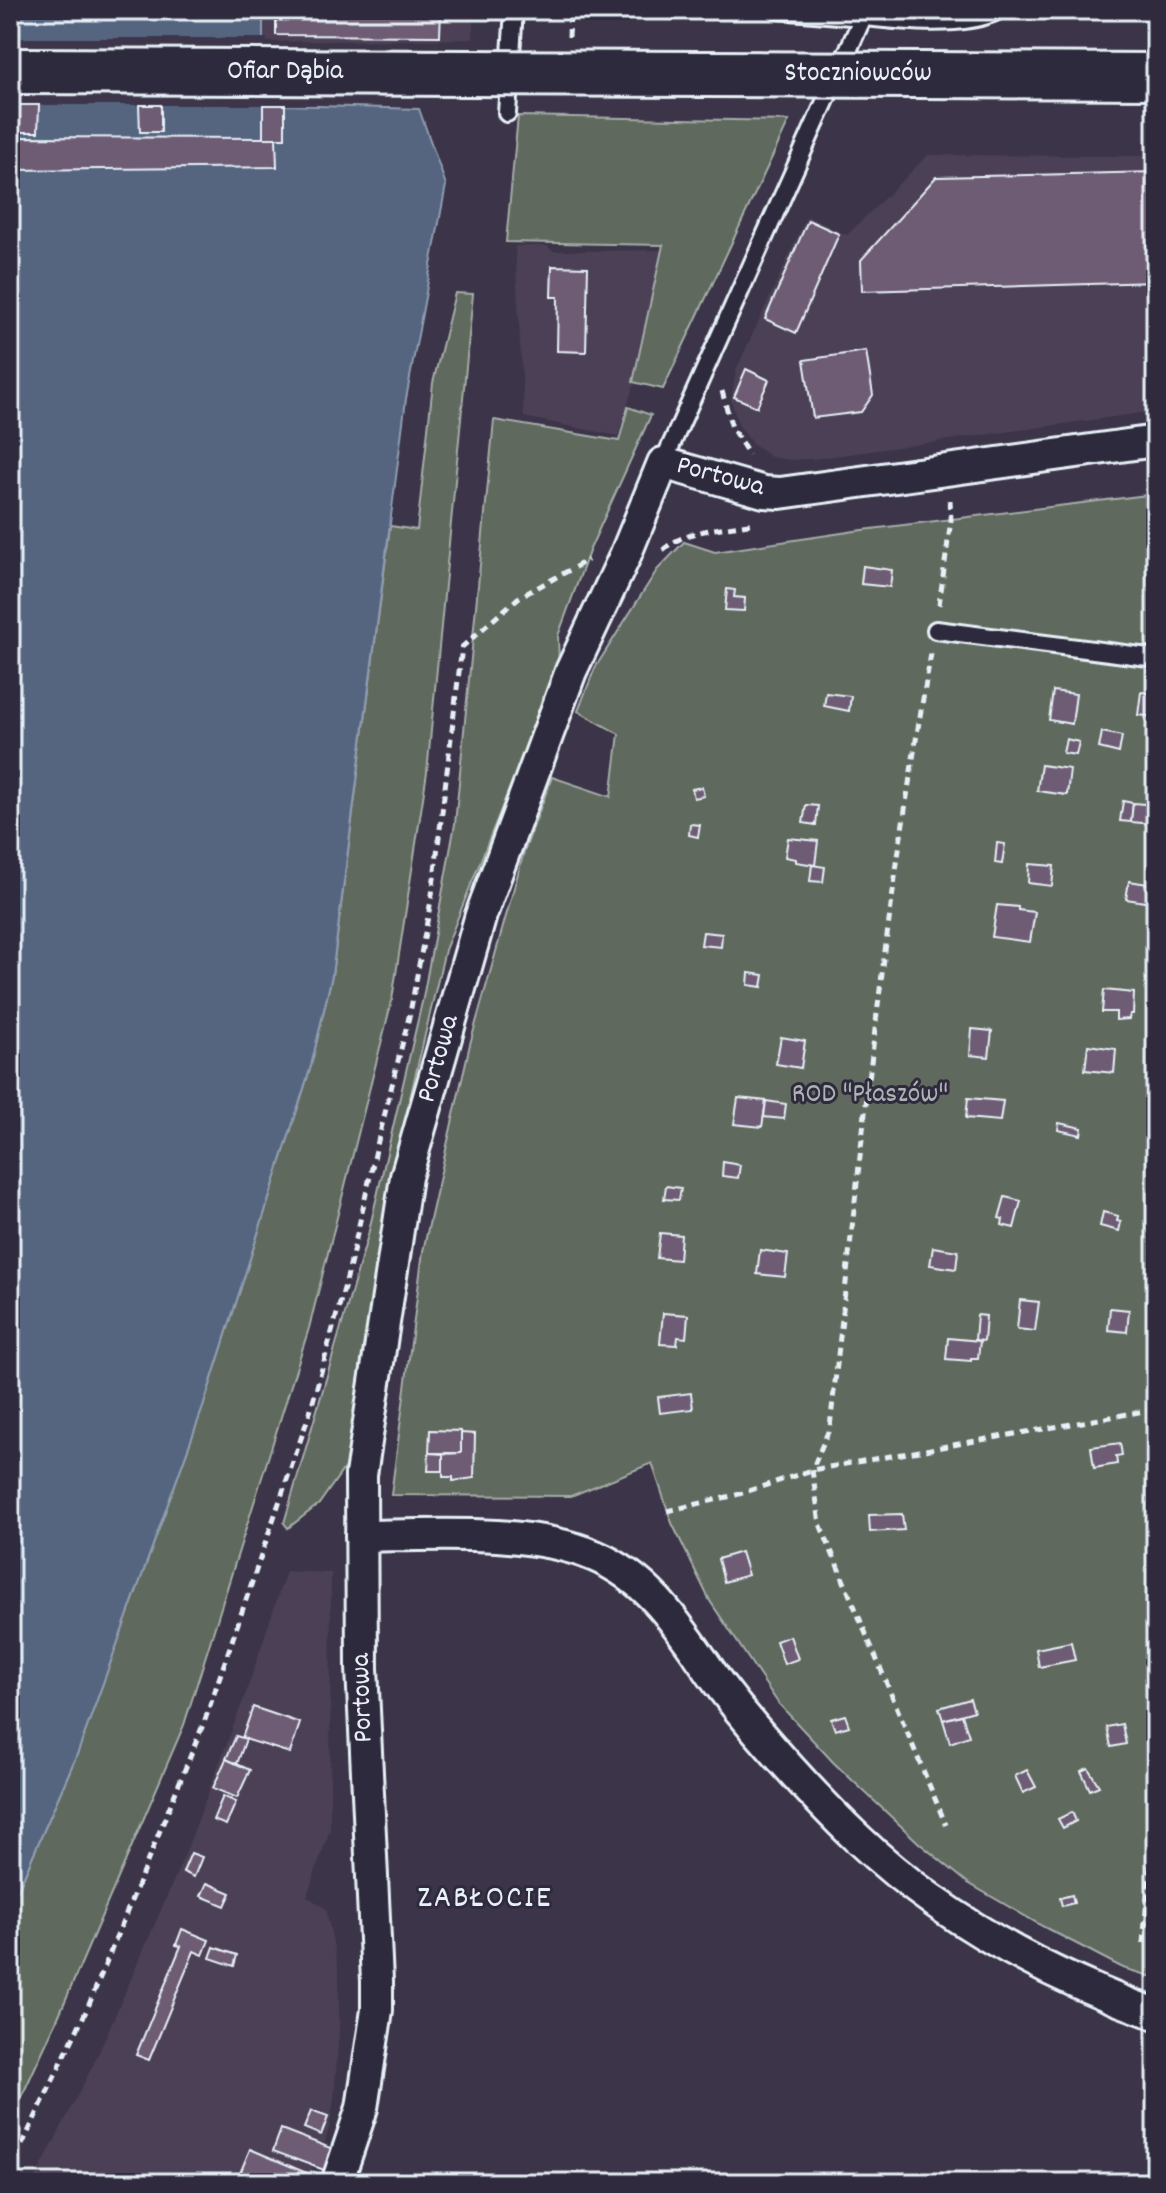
<svg xmlns="http://www.w3.org/2000/svg" width="1166" height="2193" font-family="Dekko,sans-serif">
<style>
.built{fill:#4b4055}
.green{fill:#61695d;stroke:#a4adaa;stroke-width:2}
.water{fill:#556580;stroke:#909db0;stroke-width:2}
.pier{fill:#3c3448}
.building{fill:#6e5b74;stroke:#e8f1f8;stroke-width:2}
.lines{fill:none;stroke-linecap:round;stroke-linejoin:round}
.lane-casing{stroke:#e8f1f8;stroke-width:22}
.street-casing{stroke:#e8f1f8;stroke-width:36}
.path{stroke:#e8f1f8;stroke-width:5;stroke-dasharray:8 6;stroke-linecap:butt}
.lane{stroke:#2f2a3d;stroke-width:16}
.street{stroke:#2f2a3d;stroke-width:30}
.secondary-bridge-casing{stroke:#e8f1f8;stroke-width:50;stroke-linecap:butt}
.secondary-bridge{stroke:#2f2a3d;stroke-width:44}
.labels{text-anchor:middle;dominant-baseline:central;stroke-width:6;stroke-linejoin:round;paint-order:stroke}
.street-label{font-size:28px;fill:#e8f1f8;stroke:#2f2a3d}
.park-label{font-size:28px;fill:#abb4b2;stroke:#2f2a3d}
.quarter-label{font-size:32px;letter-spacing:2px;fill:#e8f1f8;stroke:#2f2a3d}
</style>
<rect width="100%" height="100%" fill="#3c3448"/>
<filter id="ink" filterUnits="userSpaceOnUse"><feTurbulence type="fractalNoise" baseFrequency=".0125" numOctaves="2"/><feDisplacementMap in="SourceGraphic" scale="16" xChannelSelector="R" yChannelSelector="G"/><feConvolveMatrix kernelMatrix="1 2 1 2 8 2 1 2 1" color-interpolation-filters="sRGB"/></filter>
<g filter="url(#ink)">
<!-- built -->
<g class="built">
<path d="M263,10H473V39L263,42Z"/>
<path d="M928,155L1156,156V411L814,459L790,460L771,457L752,444L738,424L731,400L736,370L807,216L847,235Z"/>
<path d="M515,246H547L553,251L675,250L618,436L524,417Z"/>
<path d="M286,1571L331,1573L330,1830L307,1896L326,1909L339,1971V2031L334,2100L329,2129L319,2162L312,2169L306,2183H33L96,2059L183,1859L247,1690Z"/>
</g>
<!-- green -->
<g class="green">
<path d="M518,116L789,121L663,389L633,382L663,245L506,242Z"/>
<path d="M455,293L473,294L427,772L392,1000L309,1328L184,1725L56,2022L10,2122V1908L78,1752L203,1407L311,1066L332,975L390,526L417,530L433,383Z"/>
<path d="M628,407L651,415L590,549L558,636L559,664L445,950L398,1149L394,1215L360,1371L347,1464L319,1504L288,1528L284,1523L368,1235L423,998L455,824L494,420L619,441Z"/>
<path d="M1156,494V1978L1123,1968L1044,1927L968,1883L919,1843L834,1763L778,1703L710,1601L672,1523L652,1463L571,1496L391,1495L423,1251L470,1044L524,852L552,777L611,797L619,734L578,711L595,668L657,570L684,542L715,552L855,531Z"/>
</g>
<!-- water -->
<path class="water" d="M10,10H263V138L285,105L419,109L446,185L406,399L332,975L311,1066L203,1407L78,1752L10,1908Z"/>
<!-- pier -->
<g class="pier">
<rect x="10" y="38" width="257" height="67"/>
<path d="M285,101L420,105H281Z"/>
</g>
<!-- building -->
<g class="building">
<path d="M276,10H441L440,36L276,35Z"/>
<path d="M15,105H39L38,132H17Z"/>
<path d="M139,105H161V132H140Z"/>
<rect x="263" y="105" width="22" height="33"/>
<path d="M10,137L276,138L277,167L10,170Z"/>
<path d="M1156,172V282L862,291L861,260L936,177Z"/>
<path d="M808,220L839,234L796,333L765,319Z"/>
<path d="M552,266L588,267L586,352L557,351L558,297H551Z"/>
<path d="M866,351L873,395L861,412L813,418L804,360Z"/>
<path d="M746,369L769,380L757,407L734,397Z"/>
<path d="M863,566L892,570L890,587L861,584Z"/>
<path d="M727,589L735,590L734,597L745,598L744,611L725,610Z"/>
<path d="M1053,691L1076,694L1072,724L1049,720Z"/>
<path d="M1141,692L1156,694V717L1138,715Z"/>
<path d="M826,693L851,696L849,711L824,706Z"/>
<path d="M1102,732L1122,736L1119,753L1099,748Z"/>
<path d="M1066,739L1079,742L1076,755L1063,753Z"/>
<path d="M1041,765L1070,769L1067,795L1037,791Z"/>
<path d="M702,787L704,796L694,798L692,789Z"/>
<path d="M1123,801L1133,803L1131,822L1120,821Z"/>
<path d="M1133,803L1156,805L1154,824L1131,822Z"/>
<path d="M806,805L818,806L816,825L803,823Z"/>
<path d="M690,824L700,825L698,837L689,835Z"/>
<path d="M788,838L818,841L815,865L796,862V859L785,857Z"/>
<path d="M997,843L1005,844L1002,864L995,863Z"/>
<path d="M1029,864L1054,866L1052,886L1028,883Z"/>
<path d="M812,865L825,867L823,882L810,881Z"/>
<path d="M1129,881L1154,885L1151,903L1126,899Z"/>
<path d="M997,905L1018,907V910L1035,912L1030,942L992,937Z"/>
<path d="M703,932L722,934L721,947L701,945Z"/>
<path d="M749,973L764,975L762,987L748,985Z"/>
<path d="M1104,990L1134,993L1133,1014H1130L1129,1019L1116,1020V1012H1102Z"/>
<path d="M972,1029L992,1031L989,1057L970,1055Z"/>
<path d="M781,1037L805,1041L801,1068L776,1064Z"/>
<path d="M1088,1045L1116,1049L1114,1073L1085,1070Z"/>
<path d="M738,1098L766,1101L762,1127L734,1124Z"/>
<path d="M968,1098L1003,1101L1000,1121L966,1118Z"/>
<path d="M766,1101L786,1104L784,1119L764,1117Z"/>
<path d="M1059,1123L1082,1128L1081,1135L1058,1130Z"/>
<path d="M723,1162L740,1165L738,1178L722,1176Z"/>
<path d="M666,1186L681,1188L679,1200L664,1199Z"/>
<path d="M1005,1197L1021,1201L1014,1228L1002,1225L1003,1219L999,1218Z"/>
<path d="M1103,1212L1118,1216L1117,1221L1121,1222L1119,1231L1100,1226Z"/>
<path d="M660,1233L681,1235L679,1260L657,1258Z"/>
<path d="M933,1247L958,1251L956,1269L930,1265Z"/>
<path d="M760,1250L788,1254L785,1277L757,1274Z"/>
<path d="M1020,1300L1039,1302L1035,1331L1017,1329Z"/>
<path d="M1110,1308L1129,1310L1127,1332L1108,1330Z"/>
<path d="M663,1313L688,1315L686,1338L678,1337L677,1345L660,1344Z"/>
<path d="M977,1315L986,1316L984,1341L975,1340Z"/>
<path d="M948,1338L980,1341L978,1358H971V1361L946,1359Z"/>
<path d="M691,1393L693,1409L660,1413L658,1397Z"/>
<path d="M430,1430L461,1431V1453H429Z"/>
<path d="M461,1433L475,1434L474,1478L453,1481V1477H443V1454L461,1453Z"/>
<path d="M1120,1443L1122,1455L1116,1456L1117,1464L1094,1468L1091,1447Z"/>
<path d="M429,1453L443,1454V1471H428Z"/>
<path d="M902,1514L904,1530L870,1532L869,1515Z"/>
<path d="M741,1552L748,1575L724,1582L718,1559Z"/>
<path d="M790,1636L798,1659L784,1664L776,1641Z"/>
<path d="M1071,1642L1075,1660L1039,1667L1036,1649Z"/>
<path d="M970,1699L974,1711L943,1720L939,1708Z"/>
<path d="M253,1707L300,1723L290,1753L242,1738Z"/>
<path d="M845,1715L849,1726L835,1730L831,1719Z"/>
<path d="M962,1715L969,1736L950,1743L943,1720Z"/>
<path d="M1122,1724L1126,1744L1111,1747L1107,1727Z"/>
<path d="M236,1736L246,1739L237,1764L226,1759Z"/>
<path d="M226,1759L250,1770L237,1798L213,1788Z"/>
<path d="M1088,1768L1099,1786L1090,1790L1081,1771Z"/>
<path d="M1027,1770L1036,1787L1023,1793L1015,1776Z"/>
<path d="M223,1796L236,1802L226,1825L213,1820Z"/>
<path d="M1072,1812L1076,1821L1063,1828L1058,1819Z"/>
<path d="M191,1853L202,1857L194,1877L183,1872Z"/>
<path d="M207,1883L231,1893L225,1906L201,1896Z"/>
<path d="M1072,1895L1074,1903L1062,1906L1060,1898Z"/>
<path d="M182,1929L209,1940L203,1955L194,1951L149,2060L136,2055L181,1946L176,1945Z"/>
<path d="M214,1947L237,1955L234,1966L210,1958Z"/>
<path d="M311,2111L328,2117L321,2135L304,2128Z"/>
<path d="M281,2129L333,2149L324,2170L273,2151Z"/>
<path d="M250,2149L309,2174L305,2183H236Z"/>
</g>
<g class="lines">
<!-- lane casing -->
<g class="lane-casing">
<g id="lane">
<path d="M778,10L863,17V10"/>
<path d="M863,17C901,21 966,28 999,10"/>
<path d="M507,113L514,10"/>
<path d="M663,463L863,17L869,10"/>
<path d="M936,630L1156,658"/>
</g>
</g>
<!-- street casing -->
<g class="street-casing">
<g id="street">
<path d="M361,1536C431,1535 531,1528 595,1556C654,1581 683,1634 719,1684C731,1700 744,1716 757,1731C789,1768 821,1804 856,1837C941,1918 1046,1975 1156,2014"/>
<path d="M337,2183L362,2108L377,2010V1981L362,1668L361,1475L406,1177L481,915L571,671L625,556L663,463L764,492L780,493L1156,441"/>
</g>
</g>
<!-- path -->
<g class="path">
<path d="M569,37L570,10"/>
<path d="M722,391L732,428L749,455"/>
<path d="M663,550C686,529 726,528 755,523"/>
<path d="M939,605L951,520L950,500"/>
<path d="M931,654C884,910 859,1169 830,1427L812,1470L820,1524L946,1825"/>
<path d="M667,1511L736,1495L812,1470L1156,1409"/>
<path d="M1143,1943L1156,1802"/>
<path d="M10,2170L88,2007L205,1720L310,1412L348,1274L378,1141L410,1013L432,895L462,647L518,598L588,560"/>
</g>
<!-- lane -->
<use href="#lane" class="lane"/>
<!-- street -->
<use href="#street" class="street"/>
<!-- secondary-bridge casing -->
<g class="secondary-bridge-casing">
<path id="secondary-bridge" d="M10,71L1156,76"/>
</g>
<!-- secondary-bridge -->
<use href="#secondary-bridge" class="secondary-bridge"/>
</g>
</g>
<g class="labels">
<!-- street labels -->
<g class="street-label">
<text x="285" y="73">Ofiar Dąbia</text>
<text x="858" y="75">Stoczniowców</text>
<text transform="translate(720 478) rotate(15)">Portowa</text>
<text transform="translate(440 1059) rotate(-74)">Portowa</text>
<text transform="translate(364 1698) rotate(-92)">Portowa</text>
</g>
<!-- park labels -->
<g class="park-label">
<text x="870" y="1096">ROD "Płaszów"</text>
</g>
<!-- quarter labels -->
<g class="quarter-label">
<text x="485" y="1900">ZABŁOCIE</text>
</g>
</g>
<!-- margin -->
<rect width="1166" height="2193" fill="none" stroke="#2f2a3d" stroke-width="40"/>
<rect x="20" y="20" width="1126" height="2153" fill="none" stroke="#e8f1f8" stroke-width="3" filter="url(#ink)"/>
</svg>
